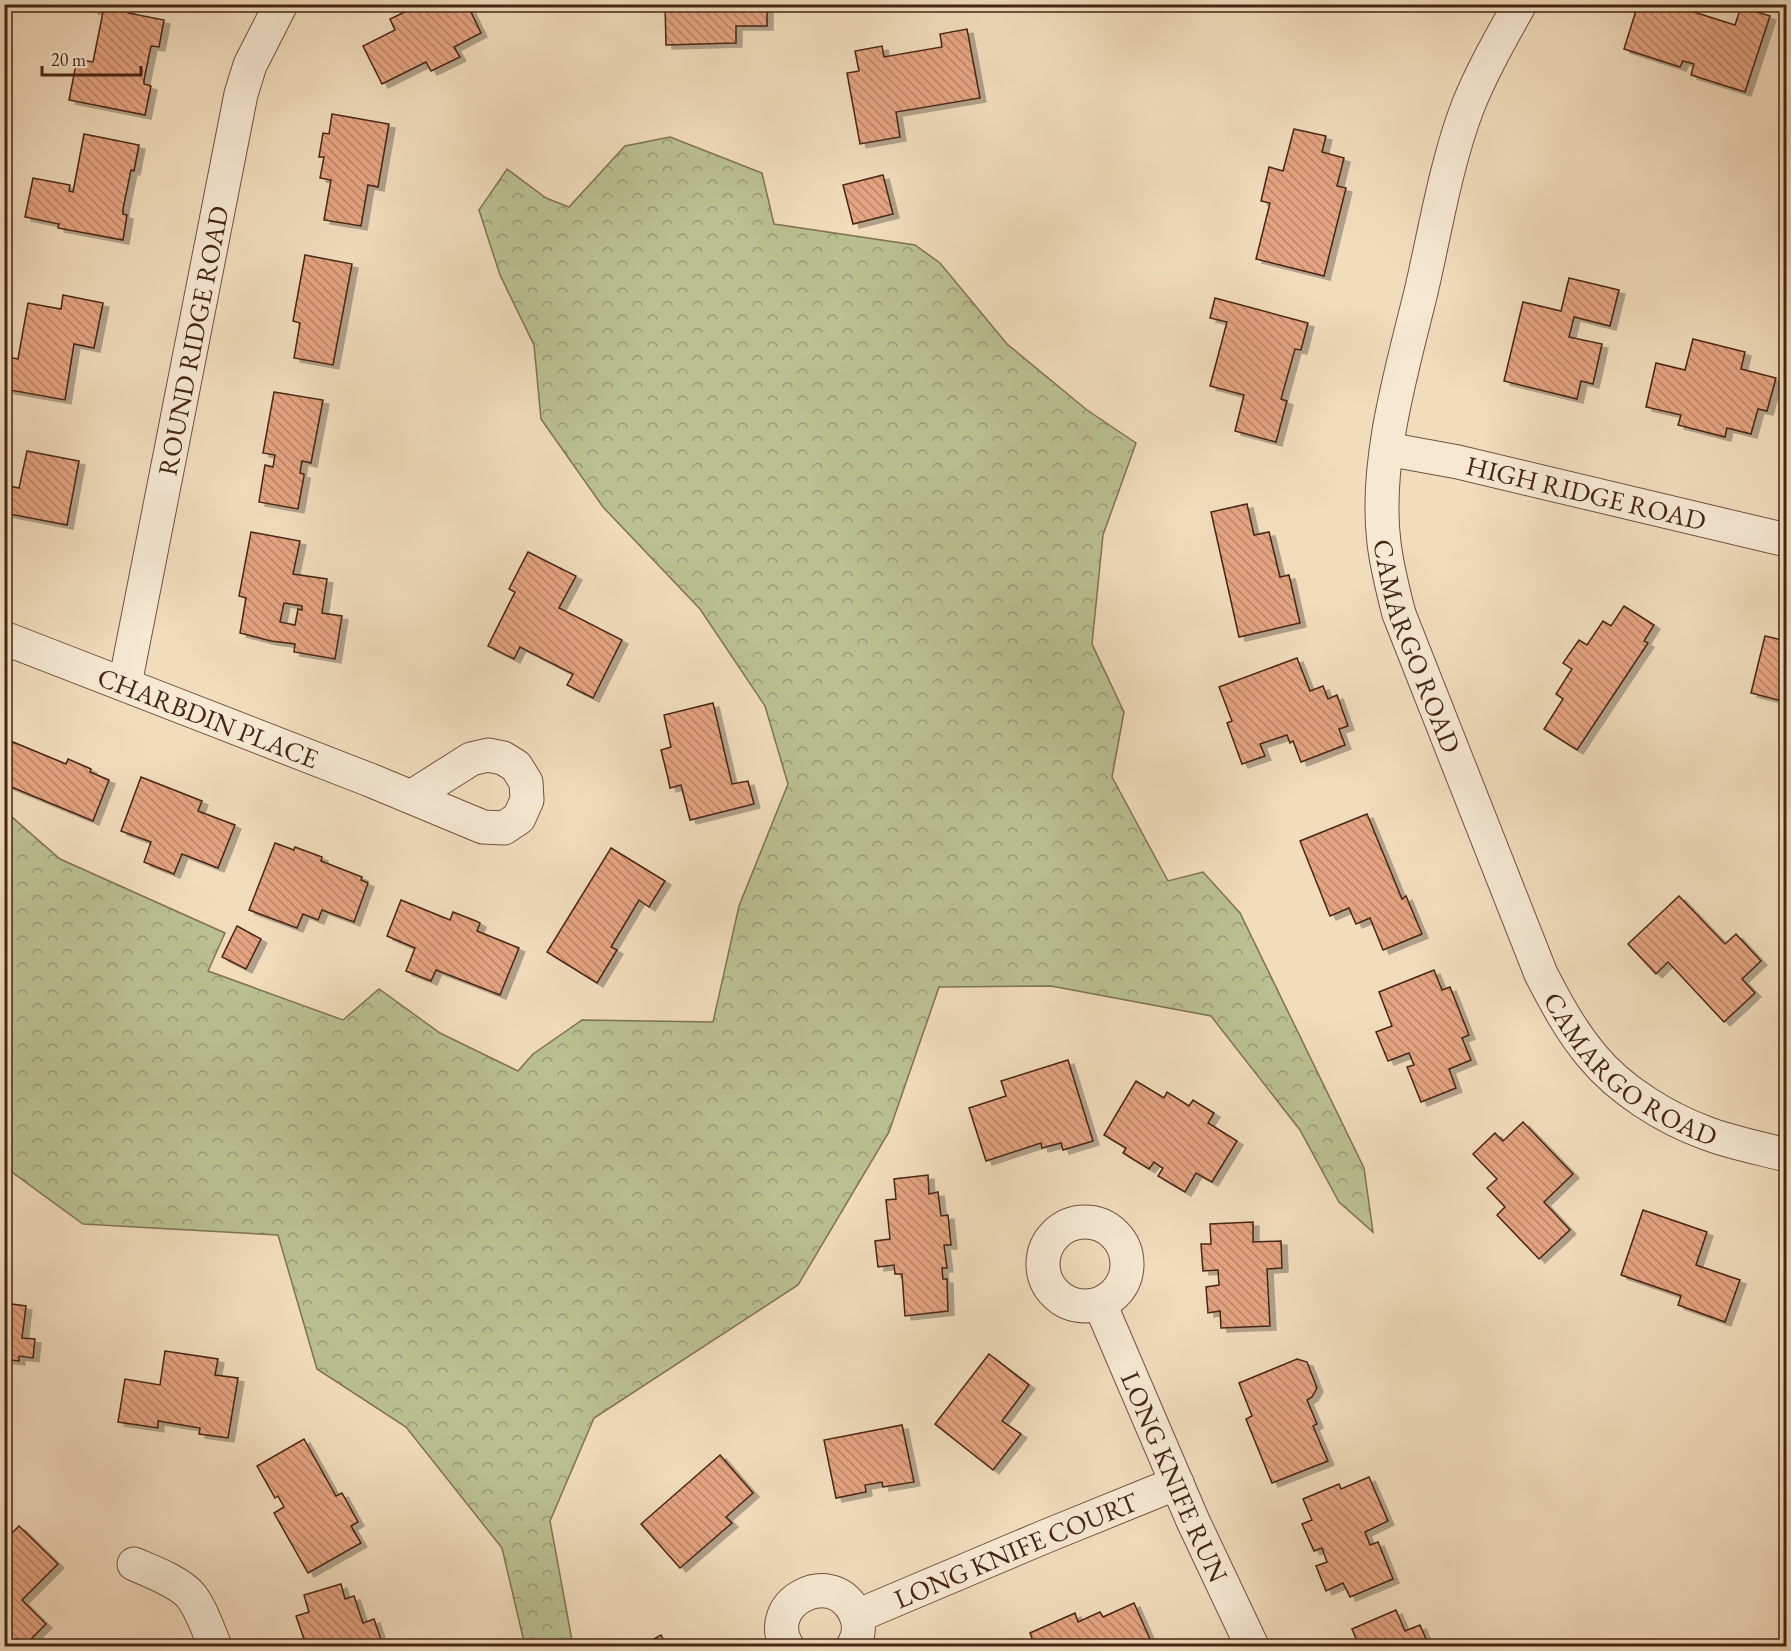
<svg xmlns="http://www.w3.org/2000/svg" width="1791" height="1651" font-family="'EB Garamond',serif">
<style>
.forest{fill:url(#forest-crowns);stroke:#807252;stroke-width:1.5}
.building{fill:url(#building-back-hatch);stroke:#462513;stroke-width:1.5;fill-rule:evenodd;filter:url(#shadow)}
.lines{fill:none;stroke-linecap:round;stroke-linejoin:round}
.minor-casing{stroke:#71533d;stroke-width:35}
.minor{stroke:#f6e8d3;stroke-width:33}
.labels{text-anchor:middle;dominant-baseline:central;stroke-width:5;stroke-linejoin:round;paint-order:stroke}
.street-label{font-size:27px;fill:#462513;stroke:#f6e8d3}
</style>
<defs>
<pattern id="forest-crowns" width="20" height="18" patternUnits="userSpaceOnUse" patternTransform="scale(1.5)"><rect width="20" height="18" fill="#bac091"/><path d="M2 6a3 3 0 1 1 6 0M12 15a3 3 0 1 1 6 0" fill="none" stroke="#999c75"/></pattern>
<pattern id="building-back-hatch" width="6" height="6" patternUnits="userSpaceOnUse" patternTransform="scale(1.5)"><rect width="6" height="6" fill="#e5a481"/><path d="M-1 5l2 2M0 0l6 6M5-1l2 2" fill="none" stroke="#bb8568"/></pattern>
<filter id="shadow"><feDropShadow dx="6" dy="4" stdDeviation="0" flood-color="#0004"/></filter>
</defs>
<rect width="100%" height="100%" fill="#f1dcbc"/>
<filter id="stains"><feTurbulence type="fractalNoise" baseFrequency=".00333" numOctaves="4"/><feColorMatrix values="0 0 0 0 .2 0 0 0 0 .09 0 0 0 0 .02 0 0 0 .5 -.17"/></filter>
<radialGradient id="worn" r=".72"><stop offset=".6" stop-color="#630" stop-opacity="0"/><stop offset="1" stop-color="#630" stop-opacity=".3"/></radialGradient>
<!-- forest -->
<path class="forest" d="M670,137L762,173L774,224L915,245L940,263L1007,344L1087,410L1136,443L1103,535L1092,644L1124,712L1112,777L1168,881L1203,872L1240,913L1364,1168L1373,1232L1339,1202L1300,1130L1211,1016L1051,986L939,987L889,1132L798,1285L594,1418L550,1521L573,1646H525L502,1548L406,1427L317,1369L278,1235L83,1224L5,1167V811L60,859L225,933L208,971L343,1020L379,989L440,1033L518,1071L533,1054L582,1020L713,1022L739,906L788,784L765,706L700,609L603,507L541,419L534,345L500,275L479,210L507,169L546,198L569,207L625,146Z"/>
<!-- building -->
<g class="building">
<path d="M93,4H130L128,13L164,20L159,47L151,46L144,80V84L151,86L145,115L69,100L77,59L93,62L103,12L92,10Z"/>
<path d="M421,4H467L481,33L454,47L460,57L431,71L426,62L382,84L363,46L395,30L390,19Z"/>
<path d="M665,4H767V26H736V43L666,45Z"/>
<path d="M1638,4H1678V7L1735,25L1741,7L1770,16L1745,92L1691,75L1694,64L1683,61L1680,67L1624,49Z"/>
<path d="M967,29L980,98L896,112L900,137L860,144L847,73L859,71L855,51L882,46L884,57L942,47L940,34Z"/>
<path d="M332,114L389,124L378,187L368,185L361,226L324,220L331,180L320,178L324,157H319L323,133L329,134Z"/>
<path d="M1294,129L1326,136L1322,152L1344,158L1337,186L1346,188L1324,276L1256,259L1270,203L1261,201L1269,167L1283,171Z"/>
<path d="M84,134L139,145L134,171L131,170L123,209V214L127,215L123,240L58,228L59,224L25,217L33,178L70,185L69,191L73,192Z"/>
<path d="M883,175L893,214L853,224L843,185Z"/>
<path d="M305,255L352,264L333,365L294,358L300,323L293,321Z"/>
<path d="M1569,278L1619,290L1610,326L1574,317L1569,337L1602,344L1593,384L1581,381L1577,399L1504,381L1523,302L1561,311Z"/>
<path d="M63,295L103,303L94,348L74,344L65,400L4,389L6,357L18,359L28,303L61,309Z"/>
<path d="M1215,298L1308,323L1301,350L1295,349L1281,399L1287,401L1276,442L1235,431L1244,395L1210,386L1227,322L1210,318Z"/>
<path d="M1693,339L1745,352L1741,369L1776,378L1767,411L1758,409L1751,434L1727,428L1725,437L1678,425L1681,415L1646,407L1656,363L1685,370Z"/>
<path d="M274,392L323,400L311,463L302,461L300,473L304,474V476L298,509L259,502L265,465L273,467L275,455L263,453Z"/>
<path d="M27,451L79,461L67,525L4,513V485L19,488Z"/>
<path d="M1247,504L1254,535L1269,532L1280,577L1289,575L1300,623L1239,637L1211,512Z"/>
<path d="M251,532L300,541L293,574L327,579L322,613L342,616L335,659L294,652L295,644L271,641L240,633L246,598L239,596ZM284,603L302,606V610L298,609L295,625L280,622Z"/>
<path d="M528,552L576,576L559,608L622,640L593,698L567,685L573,674L520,647L514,659L488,646L515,592L509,589Z"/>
<path d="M1624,606L1654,625L1644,641L1648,643L1577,750L1544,729L1563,699L1556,694L1572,669L1563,663L1579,640L1587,645L1603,621L1611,626Z"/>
<path d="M1765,636L1786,641V702L1751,693Z"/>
<path d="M1297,658L1310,691L1323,686L1328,699L1337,695L1348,726L1339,729L1345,745L1301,762L1293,741L1290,743L1287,735L1260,744L1265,756L1242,764L1227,723L1232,721L1219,687Z"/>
<path d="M713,703L732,784L748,781L754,804L690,820L681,785L670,788L668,778L661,750L671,747L664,715Z"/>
<path d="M13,742L66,764L68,759L91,769L90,772L109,780L93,821L4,784V764Z"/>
<path d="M141,777L202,801L198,811L235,825L218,868L182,854L174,874L144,862L151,842L121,831Z"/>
<path d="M1367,814L1402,899L1406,896L1422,934L1383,950L1370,918L1356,924L1349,908L1330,916L1300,841Z"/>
<path d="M275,843L294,850L295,847L322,857L321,861L362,877L361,880L368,883L354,922L322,910L318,920L303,914L297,928L249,910Z"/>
<path d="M611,848L665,881L649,907L639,900L611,947L617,950L597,983L547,952Z"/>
<path d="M1679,896L1725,944L1736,934L1761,961L1742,979L1755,993L1724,1022L1668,962L1656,974L1628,944Z"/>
<path d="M401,900L450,920L453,912L476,921L480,923L477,931L519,948L500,995L436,970L431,981L406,971L415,948L387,936Z"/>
<path d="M237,926L261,939L246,969L222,957Z"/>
<path d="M1434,970L1442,990L1450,987L1452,992L1469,1035L1462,1038L1471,1060L1449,1069L1456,1088L1421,1102L1407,1067L1414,1065L1409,1053L1388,1061L1376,1032L1392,1026L1379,992Z"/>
<path d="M1068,1060L1093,1141L1063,1150L1061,1143L1042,1148L1041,1143L986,1161L969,1108L1006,1096L1001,1081Z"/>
<path d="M1136,1081L1164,1098L1167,1092L1189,1106L1193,1100L1214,1113L1208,1123L1237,1141L1212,1182L1196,1173L1185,1192L1158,1176L1163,1168L1161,1167L1154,1162L1149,1169L1123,1153L1126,1148L1104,1135Z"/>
<path d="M1523,1122L1573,1174L1544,1202L1570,1230L1539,1259L1497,1215L1505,1207L1487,1188L1497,1179L1473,1154L1495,1133L1503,1141Z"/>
<path d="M928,1175L929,1194L938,1192L941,1216L948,1215L951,1245H944L947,1268H942L943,1279H947L948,1311L905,1316L902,1274H895L894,1265L878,1267L875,1241L890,1239L886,1200L896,1199L894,1179Z"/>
<path d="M1643,1210L1707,1232L1696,1265L1740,1280L1725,1322L1678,1305L1681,1296L1679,1295L1621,1275Z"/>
<path d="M1253,1222V1242L1281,1241L1282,1268L1267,1269L1270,1326L1221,1328L1220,1311L1208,1313L1206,1287L1219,1285L1218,1270L1203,1271L1201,1244H1211L1210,1224Z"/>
<path d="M4,1303L26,1306L22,1338L35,1339L33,1358L19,1356V1361L4,1359Z"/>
<path d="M165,1351L218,1359L215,1375L238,1378L228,1438L199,1434L200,1428L158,1421V1428L118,1422L125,1379L160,1385Z"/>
<path d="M989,1354L1029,1385L1002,1421L1021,1434L993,1470L935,1424Z"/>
<path d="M1297,1359L1307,1362L1317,1388L1312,1397L1307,1400L1317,1424L1313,1426L1328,1461L1272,1483L1246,1419L1252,1416L1239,1383Z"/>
<path d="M902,1425L914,1482L883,1487L882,1482L865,1485L866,1492L836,1498L824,1440Z"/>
<path d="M304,1439L336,1496L342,1493L358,1522L351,1526L361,1543L308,1573L274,1513L284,1507L278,1496L275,1498L257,1466Z"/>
<path d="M720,1455L753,1493L726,1517L732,1523L680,1568L641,1524Z"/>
<path d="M1369,1477L1388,1521L1365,1532L1370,1545L1378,1542L1393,1579L1350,1597L1343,1583L1326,1591L1316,1566L1327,1562L1322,1548L1314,1551L1302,1524L1312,1520L1303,1499L1339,1484L1341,1489Z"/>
<path d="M19,1526L58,1564L22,1600L46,1624L24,1646H4V1541Z"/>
<path d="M341,1584L345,1599L354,1596L363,1623L374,1619L383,1646H313L311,1640L305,1642L296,1616L309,1612L304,1595Z"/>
<path d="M1134,1603L1153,1646H1021L1033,1641L1030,1633L1075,1613L1078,1622L1100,1612L1103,1617Z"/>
<path d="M1396,1610L1405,1631L1420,1625L1429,1646H1359L1352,1629Z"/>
<path d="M661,1635L667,1646H638L654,1639Z"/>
</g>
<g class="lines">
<!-- minor casing -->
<g class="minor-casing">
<g id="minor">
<path id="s1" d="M1520,4C1501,38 1482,71 1468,106C1446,163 1435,232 1421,292C1402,370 1374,462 1384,543C1387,567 1393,591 1399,614L1541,974C1556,1003 1571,1031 1592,1056C1620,1090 1665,1118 1706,1133C1732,1143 1760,1148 1786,1155"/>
<path id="s2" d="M1387,449L1458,462L1786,540"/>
<path id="s3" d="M4,638L370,780L483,827L504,828L519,818L527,800L526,782L516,766L503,758L488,755L471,759L411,797"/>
<path id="s4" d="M125,684L241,94L250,65L281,4"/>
<circle cx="1085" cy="1264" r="42"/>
<path id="s5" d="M1100,1304L1193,1521L1252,1646"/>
<path d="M134,1564C150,1571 180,1582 191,1596C202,1610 208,1630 215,1646"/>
<path id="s6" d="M857,1616L1044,1537L1177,1483"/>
<path d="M787,1646C762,1604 830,1566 854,1611C860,1622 860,1635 853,1646"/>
</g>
</g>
<!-- minor -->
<use href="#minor" class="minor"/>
</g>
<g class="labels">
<!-- street labels -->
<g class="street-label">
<text stroke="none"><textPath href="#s4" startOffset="350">ROUND RIDGE ROAD</textPath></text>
<text stroke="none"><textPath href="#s2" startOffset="204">HIGH RIDGE ROAD</textPath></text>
<text stroke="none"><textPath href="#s1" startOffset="670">CAMARGO ROAD</textPath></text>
<text stroke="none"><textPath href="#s3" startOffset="219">CHARBDIN PLACE</textPath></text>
<text stroke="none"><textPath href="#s1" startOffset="1156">CAMARGO ROAD</textPath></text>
<text stroke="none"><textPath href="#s5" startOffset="188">LONG KNIFE RUN</textPath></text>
<text stroke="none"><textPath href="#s6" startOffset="172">LONG KNIFE COURT</textPath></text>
</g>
</g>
<!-- margin -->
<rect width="1791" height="1651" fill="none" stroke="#f1dcbc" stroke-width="24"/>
<rect x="6" y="6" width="1779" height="1639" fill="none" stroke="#462513" stroke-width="3"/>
<rect x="12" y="12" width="1767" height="1627" fill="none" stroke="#462513" stroke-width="1.5"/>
<!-- scale -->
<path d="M42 66v9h99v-9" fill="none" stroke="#462513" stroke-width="3"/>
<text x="51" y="66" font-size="18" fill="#462513" stroke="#f6e8d3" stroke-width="4.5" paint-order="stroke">20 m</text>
<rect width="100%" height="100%" filter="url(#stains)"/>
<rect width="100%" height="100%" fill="url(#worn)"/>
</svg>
